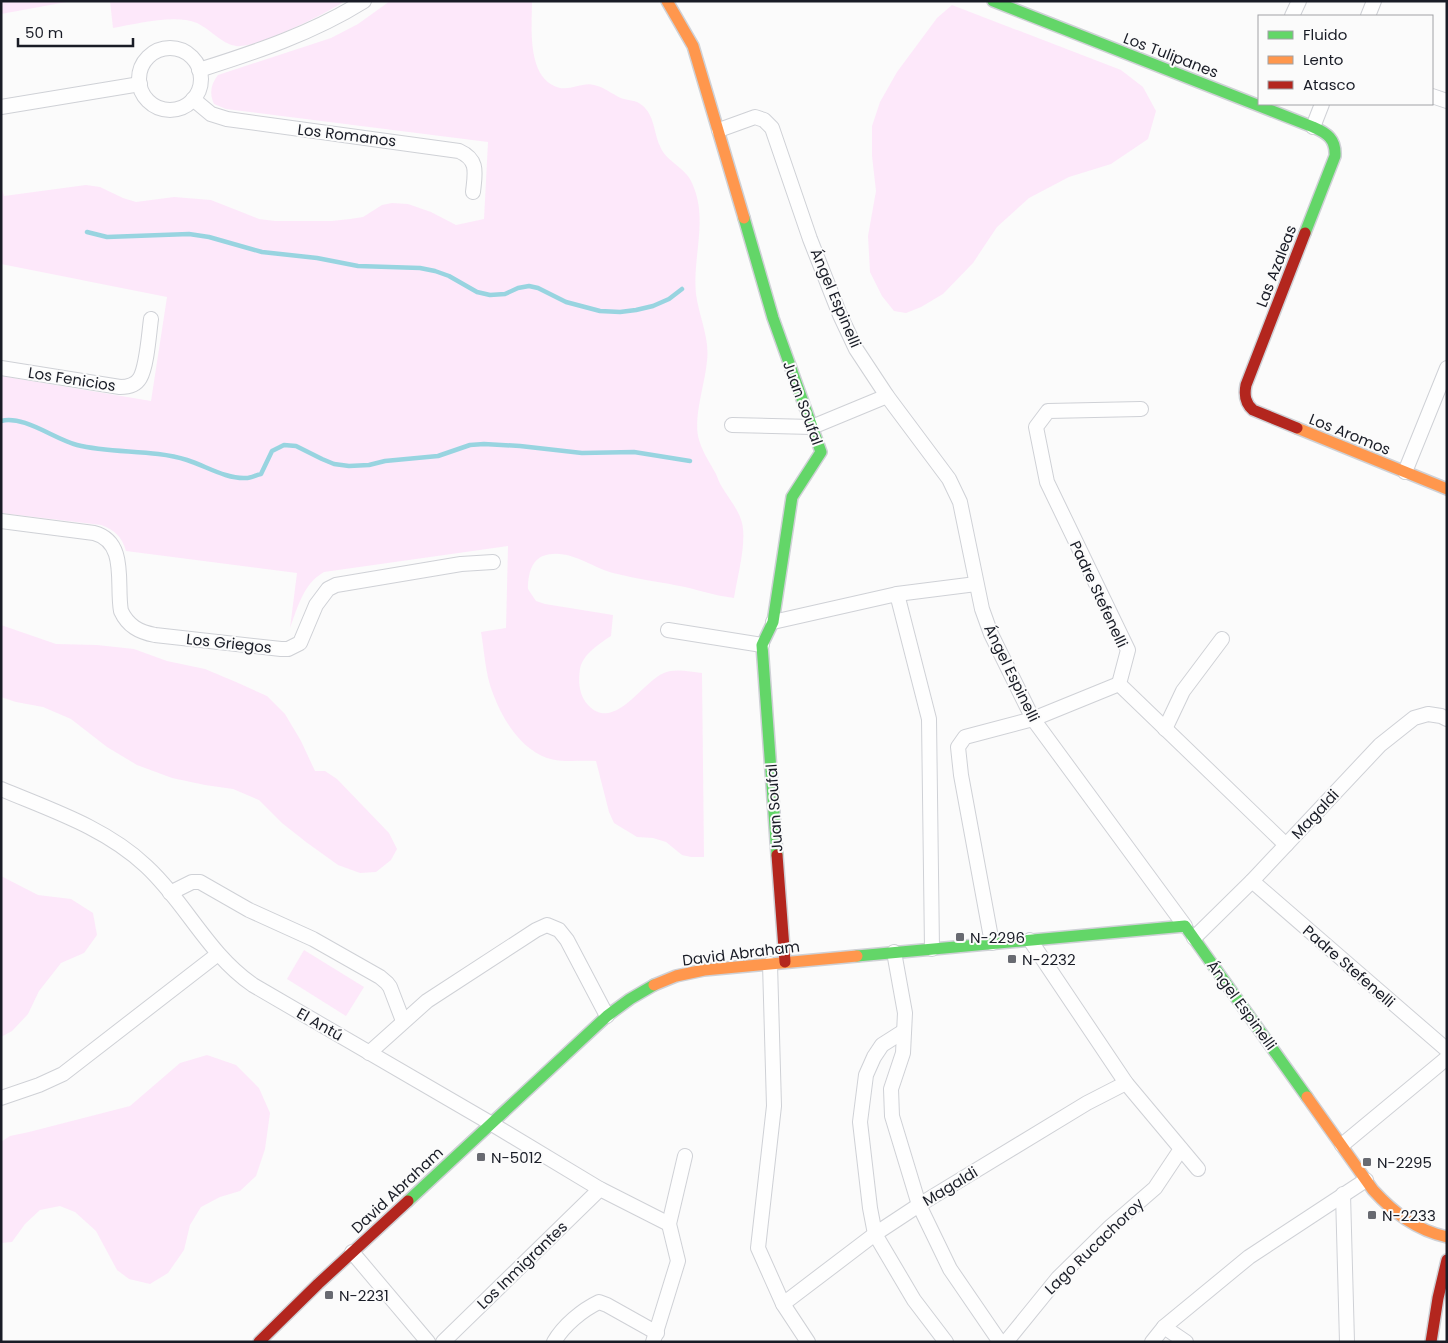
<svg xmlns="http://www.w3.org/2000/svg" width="1448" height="1343" font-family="Poppins,sans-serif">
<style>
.green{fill:#fde8fa}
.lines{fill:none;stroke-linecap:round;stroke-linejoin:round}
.stream{stroke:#98d4e0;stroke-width:4.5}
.street-casing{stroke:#cfd1d6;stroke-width:16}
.fast-casing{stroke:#cfd1d6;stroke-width:14}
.slow-casing{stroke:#cfd1d6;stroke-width:14}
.jam-casing{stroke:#cfd1d6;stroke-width:14}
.street{stroke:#fefefe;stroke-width:14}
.fast{stroke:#63d668;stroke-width:11}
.slow{stroke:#ff974d;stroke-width:11}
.jam{stroke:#b3261e;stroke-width:11}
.poi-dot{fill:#686a71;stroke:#fbfbfb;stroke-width:2}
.labels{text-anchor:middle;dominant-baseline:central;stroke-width:4;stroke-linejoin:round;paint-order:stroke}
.street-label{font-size:15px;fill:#191c26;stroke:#fbfbfb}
.poi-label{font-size:15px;fill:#191c26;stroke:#fbfbfb;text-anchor:start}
</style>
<rect width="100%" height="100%" fill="#fbfbfb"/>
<!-- green -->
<g class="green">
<path d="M1,1H72L1,14Z"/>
<path d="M110,1H345C327,13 256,49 236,46C222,44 210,29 197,23C174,14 137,24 113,28Z"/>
<path d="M390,1H532C532,27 526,80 560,88C572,90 583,82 594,85C604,87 612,94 621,98C626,100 634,100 639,103C655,113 653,131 660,146C665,160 683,167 690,179C710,216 692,255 696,294C699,317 710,338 707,361C705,384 694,414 698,436C701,450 709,461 716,474C718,478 719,483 722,487C729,499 739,510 742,523C747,543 737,578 734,598C717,596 702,591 685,587C661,582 636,579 613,573C591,567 567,547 543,556C530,561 528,578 528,589L536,601L545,604L613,615L611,636C599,644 583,654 580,669C578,682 579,695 588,705C614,733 642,682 664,673C676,668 690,672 702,673L704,857H691L682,855L666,842L653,838L637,837L614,823L609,812L596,761C581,760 561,763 547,758C517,747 499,713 490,685C485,668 484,649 481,632L506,628L508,546L324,572C303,584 298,607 290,628L297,573L126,551C122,537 115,530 101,525L1,513V376L151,401L167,297L1,264V186L4,196L86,185L100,187L123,198L136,202L174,197L211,200L259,219L275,221H332L350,219L363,217L382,205L392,203L408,204L431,212L456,225L484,219L488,142L226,109L214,104C209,93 211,84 218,75L331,38L358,24Z"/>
<path d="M952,5L1121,70L1143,87L1156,111L1148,139L1111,164L1069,177L1029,198L997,227L973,263L943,294L921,307L906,313L894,311L882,296L870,272L868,236L876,191L872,156V126L880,102L897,72L937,18Z"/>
<path d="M1,625L56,644L97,645L134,649L167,661L205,669L236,682L267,696L285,714L301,741L315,771H325L337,779L389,833L397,849L391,860L376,872L360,873L338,865L306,842L282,823L259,800L233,789L205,785L172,778L137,765L107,747L71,719L43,707L16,702L1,697Z"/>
<path d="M1,876L38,895L71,899L93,913L97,935L84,953L61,963L39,991L28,1014L12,1031L1,1037Z"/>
<path d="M304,950L364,987L346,1016L287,979Z"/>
<path d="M207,1055L236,1065L259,1088L270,1113L265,1149L256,1176L240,1191L220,1197L201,1207L190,1225L184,1250L168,1273L150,1284L129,1279L117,1270L96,1231L75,1212L60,1206L40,1210L25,1224L12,1242L1,1243V1142L10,1136L29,1132L130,1106L180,1063Z"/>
</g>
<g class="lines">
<!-- stream -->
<g class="stream">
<path d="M87,232L107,237L189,234L209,237L262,252L317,258L358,266L420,268L435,271L449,276L477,292L490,295L505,294L518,288L529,286L538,288L566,302L600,311L620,312L636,310L653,306L669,299L682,289"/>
<path d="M1,421C24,415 54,439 77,445C113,454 152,449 187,460C206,466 226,479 246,478C251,478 256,475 261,474L272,451L284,445L296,446L322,459L334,464L349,466L369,465L385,461L438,456L470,445L484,444L520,446L582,453L634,452L690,461"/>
</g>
<!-- street casing -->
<g class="street-casing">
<g id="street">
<path d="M1292,16L1299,1"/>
<path d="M1368,16L1374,1"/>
<circle cx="170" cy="79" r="31"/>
<path d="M199,70C256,52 313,33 364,1"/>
<path d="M1432,96L1447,101"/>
<path d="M193,99L211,114L227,119L459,151C479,160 475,173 473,192"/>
<path d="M1,107L140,84"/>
<path d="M1313,127L1322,104"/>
<path d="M719,130L755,117L764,120L772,128L810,239L840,315L856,349L887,396L949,479L960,502L982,609L991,634L1033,719L1185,926"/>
<path d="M1,368L120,387C128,387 136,385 140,378C147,366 149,333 151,319"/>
<path d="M1141,409L1048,411L1036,427L1047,482L1128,650L1119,684L1286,845"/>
<path d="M732,425L812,427L887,396"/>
<path d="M1405,472L1447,368"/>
<path d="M1,521L94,533C128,542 116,585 121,611C128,626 139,632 155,635L281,649H288L300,643L316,605L328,589L336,585L461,564L493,562"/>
<path d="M897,594L976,584"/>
<path d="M773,622L897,594L929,719L932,949"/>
<path d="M668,630L762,645"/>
<path d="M1165,729L1183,691L1222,639"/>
<path d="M1,789C51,810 106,828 146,866C186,903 207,953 253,985L492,1124L600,1189L669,1224"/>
<path d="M1252,881L1447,1050"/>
<path d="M170,893L192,882H200L249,910L313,939L380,977L387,983L390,987L403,1021"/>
<path d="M1194,938L1252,881L1380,745L1414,718L1428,714L1441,716L1447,719"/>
<path d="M1030,940L1126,1083L1198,1169"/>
<path d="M992,943L961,775L958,747L965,737L1033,719L1119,684"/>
<path d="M894,952L905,1013L903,1053L891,1089L892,1116L919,1205L950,1269L1000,1342"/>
<path d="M770,964L774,1106L758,1248L783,1304L808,1342"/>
<path d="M904,1031L882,1045L874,1057L866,1075L860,1122L870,1208L875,1234L914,1300L946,1342"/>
<path d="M369,1053L427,1001L536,930L547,925L559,930L567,940L607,1016"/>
<path d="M1,1098L39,1085L63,1074L218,954"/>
<path d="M1342,1145L1447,1058"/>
<path d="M1343,1194L1347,1342"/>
<path d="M352,1252L428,1342"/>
<path d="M783,1304L875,1234L919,1205L1087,1103L1126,1083"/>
<path d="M1164,1327L1186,1342"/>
<path d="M443,1342L600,1189"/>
<path d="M554,1342C563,1326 582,1310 599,1302L607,1305L657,1333"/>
<path d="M653,1342L678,1261L669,1224L685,1156"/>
<path d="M1006,1342L1058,1278L1110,1227L1155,1188L1181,1149"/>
<path d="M1152,1342L1164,1327L1249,1257L1366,1180"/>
</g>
</g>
<!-- fast casing -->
<g class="fast-casing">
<g id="fast">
<path d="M993,1L1313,127C1327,133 1336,139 1335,156L1305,233"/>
<path d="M744,218L773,318L821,452L792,497L773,622L762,645L777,855"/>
<path d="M857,956L1185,926L1307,1097"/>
<path d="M408,1201L607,1016L630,999L654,985"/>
</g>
</g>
<!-- slow casing -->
<g class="slow-casing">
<g id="slow">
<path d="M667,1L693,46L744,218"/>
<path d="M1297,428L1447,489"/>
<path d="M654,985L676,976L704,970L857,956"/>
<path d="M1307,1097L1373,1190C1394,1213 1416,1230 1447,1237"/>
</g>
</g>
<!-- jam casing -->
<g class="jam-casing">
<g id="jam">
<path d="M1297,428L1253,410C1245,403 1244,395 1246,385L1305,233"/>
<path d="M777,855L785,962"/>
<path d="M259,1342L318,1284L408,1201"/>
<path d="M1431,1342L1438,1298L1447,1260"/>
</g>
</g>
<!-- street -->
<use href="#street" class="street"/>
<!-- fast -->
<use href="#fast" class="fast"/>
<!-- slow -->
<use href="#slow" class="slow"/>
<!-- jam -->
<use href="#jam" class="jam"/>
</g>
<!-- markers -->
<g class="poi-dot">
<rect x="955" y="932" width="10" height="10" rx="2.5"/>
<rect x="1007" y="954" width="10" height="10" rx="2.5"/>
<rect x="476" y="1152" width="10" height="10" rx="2.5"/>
<rect x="1362" y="1157" width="10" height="10" rx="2.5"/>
<rect x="1367" y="1210" width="10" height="10" rx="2.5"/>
<rect x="324" y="1290" width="10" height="10" rx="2.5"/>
</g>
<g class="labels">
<!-- street labels -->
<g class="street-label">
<text transform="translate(1171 55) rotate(21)">Los Tulipanes</text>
<text transform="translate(347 135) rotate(7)">Los Romanos</text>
<text transform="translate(1276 266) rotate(-69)">Las Azaleas</text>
<text transform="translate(836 298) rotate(67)">Ángel Espinelli</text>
<text transform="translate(72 379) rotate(9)">Los Fenicios</text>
<text transform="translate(803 403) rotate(70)">Juan Soufal</text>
<text transform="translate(1350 434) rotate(22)">Los Aromos</text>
<text transform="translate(1099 594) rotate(65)">Padre Stefenelli</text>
<text transform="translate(229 643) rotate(6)">Los Griegos</text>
<text transform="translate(1012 673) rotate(64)">Ángel Espinelli</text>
<text transform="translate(774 808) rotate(-94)">Juan Soufal</text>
<text transform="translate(1315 814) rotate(-47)">Magaldi</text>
<text transform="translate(741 953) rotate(-7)">David Abraham</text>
<text transform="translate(1349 966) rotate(41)">Padre Stefenelli</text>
<text transform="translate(1242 1005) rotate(54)">Ángel Espinelli</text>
<text transform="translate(320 1024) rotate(30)">El Antú</text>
<text transform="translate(950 1186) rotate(-31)">Magaldi</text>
<text transform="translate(397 1190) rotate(-43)">David Abraham</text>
<text transform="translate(1094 1246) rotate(-44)">Lago Rucachoroy</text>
<text transform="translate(522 1265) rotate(-44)">Los Inmigrantes</text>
</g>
<!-- poi labels -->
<g class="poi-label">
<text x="970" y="937">N-2296</text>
<text x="1022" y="959">N-2232</text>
<text x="491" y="1157">N-5012</text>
<text x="1377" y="1162">N-2295</text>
<text x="1382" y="1215">N-2233</text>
<text x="339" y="1295">N-2231</text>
</g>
</g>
<!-- border -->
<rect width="1448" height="1343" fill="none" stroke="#191c26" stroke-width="5"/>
<!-- legend -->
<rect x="1258" y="15" width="175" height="90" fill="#fbfbfb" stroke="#a1a2a6"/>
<rect x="1268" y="31" width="25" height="8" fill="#63d668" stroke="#a1a2a6"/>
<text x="1303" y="40" font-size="15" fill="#191c26">Fluido</text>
<rect x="1268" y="56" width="25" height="8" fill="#ff974d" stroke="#a1a2a6"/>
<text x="1303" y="65" font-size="15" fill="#191c26">Lento</text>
<rect x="1268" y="81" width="25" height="8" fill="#b3261e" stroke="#a1a2a6"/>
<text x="1303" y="90" font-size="15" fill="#191c26">Atasco</text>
<!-- scale -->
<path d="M18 38v8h115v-8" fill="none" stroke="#191c26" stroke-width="2.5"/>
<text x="25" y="38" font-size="15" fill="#191c26" stroke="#fbfbfb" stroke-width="4" paint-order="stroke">50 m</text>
</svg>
